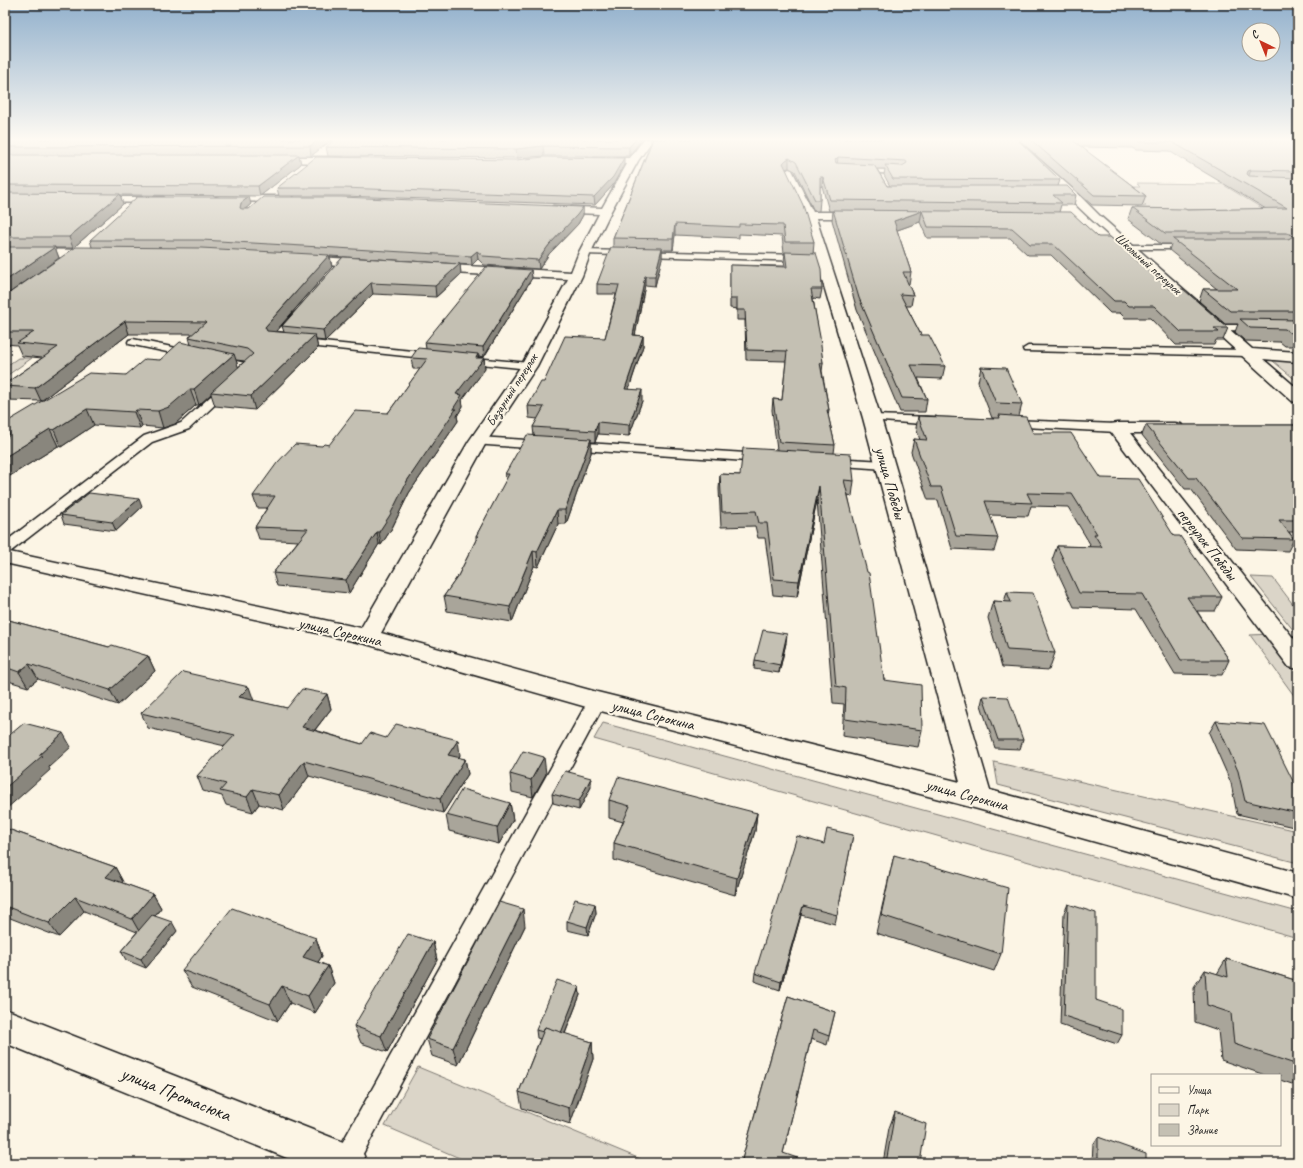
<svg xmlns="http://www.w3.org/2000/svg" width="1303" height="1168" font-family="Caveat,sans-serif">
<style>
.green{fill:#dbd5c8;stroke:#7c7872}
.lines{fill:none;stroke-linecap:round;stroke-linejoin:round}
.service-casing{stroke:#1c1c1c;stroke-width:3}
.minor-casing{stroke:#1c1c1c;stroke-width:3}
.service{fill:#fcf5e5;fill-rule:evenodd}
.minor{fill:#fcf5e5;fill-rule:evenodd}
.wall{fill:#a9a59a;stroke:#1c1c1c;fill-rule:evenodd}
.shaded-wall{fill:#89867d;stroke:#1c1c1c}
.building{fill:#c4c0b3;stroke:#1c1c1c}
.labels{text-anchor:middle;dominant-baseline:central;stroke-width:4;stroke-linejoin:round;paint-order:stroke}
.far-street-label{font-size:13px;fill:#1c1c1c;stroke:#fcf5e5}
.street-label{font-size:16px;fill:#1c1c1c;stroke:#fcf5e5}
.near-street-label{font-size:19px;fill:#1c1c1c;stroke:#fcf5e5}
</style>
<rect width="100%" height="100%" fill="#fcf5e5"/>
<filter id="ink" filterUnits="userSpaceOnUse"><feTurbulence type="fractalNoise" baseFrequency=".025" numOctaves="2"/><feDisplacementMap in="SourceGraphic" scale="8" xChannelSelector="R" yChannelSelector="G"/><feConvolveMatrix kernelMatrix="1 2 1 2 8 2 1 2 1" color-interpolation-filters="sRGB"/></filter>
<g filter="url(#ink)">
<!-- green -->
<g class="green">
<path d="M1137,183L1222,184L1280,219H1153L1137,207L1146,206L1120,186H1140Z"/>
<path d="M18,358H32L5,377V367Z"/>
<path d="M1273,359L1298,361V382L1273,361Z"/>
<path d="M1251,577L1273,578L1298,611V636Z"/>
<path d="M1271,634L1298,671V701L1250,635Z"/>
<path d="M603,723L1298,912V938L594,739Z"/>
<path d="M994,762L1298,831V863L998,785Z"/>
<path d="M418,1067L650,1163H471L385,1126Z"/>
</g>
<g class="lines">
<!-- service casing -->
<g class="service-casing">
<g id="service">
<path d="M858,169L901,170L904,172L901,174L856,172V170Z"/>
<path d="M1126,245H1190L1194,247L1190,249H1126L1125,247Z"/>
<path d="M582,250L804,255L808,258L804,261L585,254L581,252Z"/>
<path d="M297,312L302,315L282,338L433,353L438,356L433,359L271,342L270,340L271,338L294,313Z"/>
<path d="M1219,325H1298V331L1216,330L1214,328Z"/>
<path d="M133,339L191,351L196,354L191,357L129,344L128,342L129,340Z"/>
<path d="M1028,346L1248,350L1253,353L1248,356L1024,351L1023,349Z"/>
<path d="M218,357L254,365L255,367L189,429L152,442L10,552L5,553V542L144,436L181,423L242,368L214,362L213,360Z"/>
<path d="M464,357L529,363L534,366L529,369L460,362L459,360Z"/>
<path d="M872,415L936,417L940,419L942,421L940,423L936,425L868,420L866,418L868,416Z"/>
<path d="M1010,420L1117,424L1121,425L1123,428L1121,431L1117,432L1006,426L1004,424L1006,422Z"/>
<path d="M478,437L542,441L546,442L548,445L546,448L542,449L474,444L472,441L474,438Z"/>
<path d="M570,442L762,454L766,455L768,458L766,461L762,462L566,449L564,446L566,443Z"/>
<path d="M832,458L885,461L889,462L891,465L889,468L885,469L828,465L826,462L828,459Z"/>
<path d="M597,695L603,697L606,701L358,1163H331L588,701L591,697Z"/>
</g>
</g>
<!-- minor casing -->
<g class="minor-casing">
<g id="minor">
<path d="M644,139H653L638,161L611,211L591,252L582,276L537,366L487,441L381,633L597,692L960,782L863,418L803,215L784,172L789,169L792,170L813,212H862L868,215L862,218H816L881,418L990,790L1298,873V899L978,809L597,710L366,644L5,563V551L361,628L469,441L521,366L568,279L432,272L428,271L426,268L428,265L432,264L571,272L579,252L599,214L553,212L548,209L553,206L602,208L627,164H594L589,161L594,158H630Z"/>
<path d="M1007,139H1016L1075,191L1100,216L1252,349L1298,352V362L1263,359L1298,389V403L1292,401L1092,220Z"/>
<path d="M270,157H342L347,160L342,163L267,162L265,160Z"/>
<path d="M220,196H291L296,199L291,202L216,201L215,199L216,197Z"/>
<path d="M92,197H163L168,200L163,203L88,202L87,200L88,198Z"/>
<path d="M5,249L98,250L102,251L104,254L102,257L98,258L5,257Z"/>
<path d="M302,256L367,260L371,261L373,264L371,267L367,268L298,263L296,260L298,257Z"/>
<path d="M1117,423H1175L1181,424L1184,428L1181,432L1175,433H1130L1298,644V669L1289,667L1111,432L1108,428L1111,424Z"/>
<path d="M5,1009L361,1149L367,1163H299L5,1043Z"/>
</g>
</g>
<!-- service -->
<use href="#service" class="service"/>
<!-- minor -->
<use href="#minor" class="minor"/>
</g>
<!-- wall -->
<g class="wall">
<path d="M5,139H333L311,156H299L301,164L260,196L120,195L123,204L73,248H55L59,258L5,296L92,247L90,240L251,204L245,209L583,207V215L578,224L549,254L539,269L484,265L478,259L472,265L330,256L332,267L276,331L284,332L282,326L343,257L460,264L461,274L436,297L373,294L325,341L316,340L318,348L255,410L215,406L211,394L199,405H196L175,424L163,428L142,426L140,428L94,425L61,447L58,446L5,479V423L126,375L160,360L191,345L189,337L192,334H129L41,401L8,400L5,392V384L42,358L22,356L17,345L5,344ZM236,360L245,361L238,367Z"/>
<path d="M642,139L629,156H544L517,158L328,156L326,147Z"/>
<path d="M651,139H1017L1060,180L1058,186L1076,195L1074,205H1061L1059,212L1098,237L1170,289L1228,328L1223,340H1216L1214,345H1176L1150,318H1125L1120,313H1110L1051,255H1028L1010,238H927L920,222L897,230L911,272L909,284H908L913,295L911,306H906L921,335L945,366L942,379L918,378L927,399L925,412H900L857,310L832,220L833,211H829L822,186L820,187V200L819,211H814L795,171L789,168L786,169L814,242L813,253L822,289L820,299L813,298L823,363L822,371L829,410L828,415L835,445L834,453L854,481L852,496L848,495L884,680L922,730L918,747L842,736L844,704L833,703L817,500L797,597L773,595L765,538H758L755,526L721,527L719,489L720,474L740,475L777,450L772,410L773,399L782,400L786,361L746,360L745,320H737V309L730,308V265L785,266L784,261L785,253H784L782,236L739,234V238L675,235L673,250H662V258L655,286L645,285L635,335L643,336V346L629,389L642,401L629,436L598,434L595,442H591V453L566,524H558L538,567L534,566L512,622L447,611L444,596L458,576L476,540V536L506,481L505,474L534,436L533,427L538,419L529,418L528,406L544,382L605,338L616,294H597V284L613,247V238L651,143ZM877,169H885L884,175L890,186H887Z"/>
<path d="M1018,139H1297L1298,140V346H1285L1280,342L1245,341L1235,332L1238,324H1225L1199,301L1203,289H1217L1169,250L1171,244H1161L1128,219L1132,208L1187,210L1266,209L1169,151L1136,150L1132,148L1081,147L1146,196L1142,206L1092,205Z"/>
<path d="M624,165L613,185L595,205L343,196H279L277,188Z"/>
<path d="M531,270L532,278L484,357L478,356V358H484L485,369L462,400L463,406L457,416L458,421L409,493L392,528L381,545L379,544L349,593L277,586L273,573L298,541L259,539L255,527L267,508H257L253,496L322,446L329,445L388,413L420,369H413L411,358L426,349L425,342Z"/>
<path d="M981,367L1022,404L1019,416L1033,433L1101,478L1174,536L1222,597L1215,611H1197L1229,660L1222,675L1175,674L1136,609L1074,607L1052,560L1057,546L1089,547L1090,544L1068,507L1031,506L1028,516L989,515L998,538L994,551L952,549L938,500H928L911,452L914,439L920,440L916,428L918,416L993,419V418H992L978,382Z"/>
<path d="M1146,425H1298V532H1289L1294,539L1288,551L1236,549L1191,489H1185L1142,435Z"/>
<path d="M142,507L116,531L64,524L61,515Z"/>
<path d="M1007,592L1055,653L1049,670L1002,667L988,618L993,601L1004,602Z"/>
<path d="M5,619L109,647L148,656L155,671L118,705L38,679L28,687L5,680Z"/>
<path d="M786,643L779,673L754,669L755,660Z"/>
<path d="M327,694L331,709L315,730L362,744L386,738L460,755L459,758L465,759L468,774L443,813L309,776L284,810L259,804L253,812L226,805L222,796L203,791L197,776L225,746L148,728L141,713L254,701L287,708Z"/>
<path d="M983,696L1023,740L1020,749L995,748L981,705Z"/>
<path d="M1216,721L1298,791V828L1237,814L1231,783L1209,733Z"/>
<path d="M510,774H546L533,797L512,792Z"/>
<path d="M591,787L579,810L553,803L552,794Z"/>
<path d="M609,800L757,813L755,831L735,895L614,860V843L623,822L609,818Z"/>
<path d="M510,803L513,820L499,844L449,831L446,815Z"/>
<path d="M5,828L115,867L123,882L122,883L153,894L161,908L155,916L177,931L146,968L126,960L121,951L137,932L84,911L59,937L5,916Z"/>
<path d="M853,835L835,924L801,915L780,990L754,981L755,973L824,844Z"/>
<path d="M894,855L1001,954L994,971L876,933Z"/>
<path d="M595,904L596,913L588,935L567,930V921Z"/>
<path d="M1068,904L1096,1000L1122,1035L1117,1044L1060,1025L1064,913Z"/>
<path d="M525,926L458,1065L432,1056L427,1039Z"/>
<path d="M316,938L322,956L318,962L328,966L334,983L315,1013L290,1003L278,1021L192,987L182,970Z"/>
<path d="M433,942L437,960L387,1052L361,1043L354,1026Z"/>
<path d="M1226,959L1298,981V1086L1280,1080V1075H1265L1221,1060L1218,1030L1195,1022L1194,987L1205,970L1217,974Z"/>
<path d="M579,987L580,995L565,1034L592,1042L593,1059L570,1124L522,1108L519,1092L540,1039L537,1038L536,1030Z"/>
<path d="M788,996L835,1012L827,1045L811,1039L783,1153L741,1163Z"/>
<path d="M895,1112L920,1163H883L889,1128Z"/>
<path d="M1098,1137L1146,1163H1092L1093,1145Z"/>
</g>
<!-- shaded-wall -->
<g class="shaded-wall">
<path d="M320,139H333L311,156L310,146Z"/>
<path d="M636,139H642L629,156V147Z"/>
<path d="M543,146L544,156L517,158L516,149Z"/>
<path d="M299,155L301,164L260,196L258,186Z"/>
<path d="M838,157L837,166L835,160Z"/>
<path d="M624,158V165L613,185L595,205L594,197Z"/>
<path d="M789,158V168L785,169L783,163L786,160Z"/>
<path d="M1251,170L1247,180L1244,181L1248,171Z"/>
<path d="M820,177H823L822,186L819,187Z"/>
<path d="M120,194L123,204L73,248L69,237Z"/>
<path d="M249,197L251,204L243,211L240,208L241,203Z"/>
<path d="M583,207V215L578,224L549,254L539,269L538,260L549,245Z"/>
<path d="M922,211L920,222L892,232L894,221Z"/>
<path d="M675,224V235L673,250V239Z"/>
<path d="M55,247L59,258L5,296V281Z"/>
<path d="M662,248V258L655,286V276Z"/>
<path d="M477,251L478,259L472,265L471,256Z"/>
<path d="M329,255L332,267L269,339L265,327Z"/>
<path d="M460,264L461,274L436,297L435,286Z"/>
<path d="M531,270L532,278L484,357L483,347Z"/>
<path d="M645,276V285L633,346V335Z"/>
<path d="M371,283L373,294L325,341L323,330Z"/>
<path d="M125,321L129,334L41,401L35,388Z"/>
<path d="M315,335L318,348L255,410L251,396Z"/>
<path d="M643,336V346L625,400V389Z"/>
<path d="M234,354L239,369L211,392V394L199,405L194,389Z"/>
<path d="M478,354L479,365L484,358L485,369L462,400L463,406L457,416L458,421L409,493L392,528L381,545L379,532L407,481L453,409L456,394Z"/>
<path d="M190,389L196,405L175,424L163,428L158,411Z"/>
<path d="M642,390V401L629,436V425Z"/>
<path d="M87,409L94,425L61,447L54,430Z"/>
<path d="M136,410L142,426L140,428L134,412Z"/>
<path d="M598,422V434L595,442V431Z"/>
<path d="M50,429L58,446L5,479V457Z"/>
<path d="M591,439V453L566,524L565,510Z"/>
<path d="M819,486L817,500L797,597L799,581Z"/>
<path d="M139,499L142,507L116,531L112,522Z"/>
<path d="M557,510L558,524L538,567L537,552Z"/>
<path d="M377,532L379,544L349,593L346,580Z"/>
<path d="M533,551L534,566L512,622L510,607Z"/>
<path d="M787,634L786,643L779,673L780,665Z"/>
<path d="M148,656L155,671L118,705L110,690Z"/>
<path d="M29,664L38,679L28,687L19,672Z"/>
<path d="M249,687L254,701L239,697Z"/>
<path d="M327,694L331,709L306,741L302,727Z"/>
<path d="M63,733L71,747L49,767L50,770L5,810V788L39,755Z"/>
<path d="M458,740L460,755L451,769L448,755Z"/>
<path d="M544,757L546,774L533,797L531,780Z"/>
<path d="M465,759L468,774L443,813L440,799Z"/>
<path d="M304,761L309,776L284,810L279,795Z"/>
<path d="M591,778V787L579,810V801Z"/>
<path d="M253,789L259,804L253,812L247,797Z"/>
<path d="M510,803L513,820L499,844L497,828Z"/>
<path d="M757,813L755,831L735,895L737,878Z"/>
<path d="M115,867L123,882L114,892L106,877Z"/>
<path d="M153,894L161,908L140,933L132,919Z"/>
<path d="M75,897L84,911L59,937L49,923Z"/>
<path d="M595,904L596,913L588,935L587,927Z"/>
<path d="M803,906L801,915L780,990L781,982Z"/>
<path d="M523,909L525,926L458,1065L453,1048Z"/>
<path d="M172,922L177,931L146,968L141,959Z"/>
<path d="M316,938L322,956L310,974L303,957Z"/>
<path d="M433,942L437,960L387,1052L381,1036Z"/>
<path d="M328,966L334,983L315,1013L308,996Z"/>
<path d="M282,986L290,1003L278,1021L270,1004Z"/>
<path d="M579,987L580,995L560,1046L559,1037Z"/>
<path d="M592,1042L593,1059L570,1124L569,1108Z"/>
</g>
<!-- building -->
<g class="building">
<path d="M5,139H320L310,146L5,147Z"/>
<path d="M335,139H636L629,147L543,146L516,149L326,147Z"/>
<path d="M653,139H1017L1060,180L893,179L885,165L902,166L907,163L906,161L838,157L835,160L836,163L874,165L887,186H1067L1076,195H1053L1062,203L830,200L823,177H820V200H815L796,162L789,158L786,160L783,163L803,205L814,242H785L783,225L739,224V227L675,224L673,239L613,238Z"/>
<path d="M1030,139H1071L1146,196L1094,195Z"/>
<path d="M1135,139H1297L1298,140V171L1251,170L1248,171L1247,174L1249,176L1298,178V311H1230L1203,289H1237L1173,239H1288L1292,237V235L1287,233H1165L1132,208L1185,209L1187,210L1287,208L1172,142H1139Z"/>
<path d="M5,155H299L258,186L5,185Z"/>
<path d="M316,157L516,160L544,157L624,158L613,177L594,197L342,188H277Z"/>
<path d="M5,193L120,194L69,237H5Z"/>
<path d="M137,197H249L241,203L240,208L242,209H249L263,197H341L583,207L577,215L549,245L538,260L483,256L477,251L471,256L202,240H90Z"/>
<path d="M833,210L1071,212L1098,237H1110L1170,289H1183L1228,328H1214L1219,332H1181L1154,306H1129L1124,301H1114L1053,244H1030L1012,228L928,227L922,211L894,221L911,272H903L913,295L900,294L921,335H929L945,366L911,365L927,399L902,398L859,298Z"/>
<path d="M5,247H55L5,281Z"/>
<path d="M76,247L201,248L329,255L265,327L267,331L315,335L251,396L211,392L253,354L247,349L189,337L206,322L125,321L35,388L5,386V384L58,347L17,343L34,332H5V296Z"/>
<path d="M611,247L662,248L655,276H645L633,335L643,336L625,389L642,390L629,425L598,422L595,431L533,427L544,407L528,406L541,382H544L565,336L605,338L619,285L597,284Z"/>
<path d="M785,252L816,253L821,269L822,289H811L820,337L823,363H820L829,410H827L835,445L779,442L773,399L782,400L787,351L747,350L745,310H737V299H730V265L787,267Z"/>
<path d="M343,257L460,264L435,286L371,283L323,330L282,326Z"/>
<path d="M486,267L531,270L483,347L425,342Z"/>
<path d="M1240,319L1298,320V333H1290L1285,329L1250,328Z"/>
<path d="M180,342L234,354L194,389H190L169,407L158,411L136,410L134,412L87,409L54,430L50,429L5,457V438H7L10,434L8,430L5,429V423L89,373L126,375L145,359L160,360Z"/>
<path d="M418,348L478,354L476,358H484L456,394L462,395L453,409H456L407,481L390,515L379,532H377L346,580L273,573L308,529L255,527L275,496H253L277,463L295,444L322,446L324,444L329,445L355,411L388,413L427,359L411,358Z"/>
<path d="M981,367L1006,368L1022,404L996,403Z"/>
<path d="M999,415L1026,417L1033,433H1071L1101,478L1138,479L1174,536H1180L1222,597H1187L1229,660H1181L1142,594L1079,593L1057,546L1102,547L1094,534H1097L1072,494L1027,493L1032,503L985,501L998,538L956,536L941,487H931L914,439L927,440L918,416L994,419L993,418H1000Z"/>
<path d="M1146,425H1298V520H1279L1294,539L1242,538L1196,478H1189Z"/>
<path d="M527,435L591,439L565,510H557L537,552L533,551L510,607L444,596L458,576L478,536H476L509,474H505Z"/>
<path d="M743,448L851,454L854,481L844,480L867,572L869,573L884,680L921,685L922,730L845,719L846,688L836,686L819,486L799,581L774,579L767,523H759L756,511L722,512L720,474L740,475Z"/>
<path d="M89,493L139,499L112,522L61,515Z"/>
<path d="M1007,592L1033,593L1055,653L1007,650L993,601L1011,602Z"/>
<path d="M5,619L109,647L112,645L148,656L110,690L29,664L19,672L5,667Z"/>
<path d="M763,630L787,634L780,665L755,660Z"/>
<path d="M183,672L249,687L239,697L287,708L302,689L327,694L302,727L362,744L370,733L386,738L396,724L458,740L448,755L465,759L440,799L304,761L279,795L253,789L247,797L220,791L226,784L197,776L235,735L141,713Z"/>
<path d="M983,696L1008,697L1023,740H998Z"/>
<path d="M1216,721L1265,725L1298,791V813L1245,801L1238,771Z"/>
<path d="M24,723L63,733L39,755L42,756L5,788V739Z"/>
<path d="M523,751L544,757L531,780L510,774Z"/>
<path d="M565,771L591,778L579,801L552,794Z"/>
<path d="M618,777L757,813L737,878L614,843L630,806L609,800Z"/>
<path d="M462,789L510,803L497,828L446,815Z"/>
<path d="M5,828L115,867L106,877L153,894L132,919L75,897L49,923L5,906Z"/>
<path d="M827,829L853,835L837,915L803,906L781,982L755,973L797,836L824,844Z"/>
<path d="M894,855L1008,888L1001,954L881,915Z"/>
<path d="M575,899L595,904L587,927L567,921Z"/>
<path d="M499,902L523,909L453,1048L427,1039Z"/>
<path d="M1068,904L1096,913V1000L1122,1009V1035L1064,1016Z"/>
<path d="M232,908L316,938L303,957L328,966L308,996L282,986L270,1004L182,970Z"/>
<path d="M152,915L172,922L141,959L121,951Z"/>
<path d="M408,934L433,942L381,1036L354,1026Z"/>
<path d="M1226,959L1298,981V1065L1234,1044L1231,1013L1207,1005L1205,970L1228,977Z"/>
<path d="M557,980L579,987L561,1033L545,1027L543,1032L536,1030Z"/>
<path d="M788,996L835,1012L829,1036L813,1030L783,1153L800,1159L798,1163H741Z"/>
<path d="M545,1027L592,1042L569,1108L519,1092Z"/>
<path d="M895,1112L926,1124L920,1163H886Z"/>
<path d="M1098,1137L1146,1154V1163H1098Z"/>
</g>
</g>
<!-- sky -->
<linearGradient id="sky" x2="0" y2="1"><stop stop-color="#91b0cc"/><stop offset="0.46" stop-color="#fefaf3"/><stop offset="1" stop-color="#fefaf3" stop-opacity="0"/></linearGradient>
<rect width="1303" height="303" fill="url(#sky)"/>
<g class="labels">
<!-- far-street labels -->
<g class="far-street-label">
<text transform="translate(1148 264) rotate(42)">Школьный переулок</text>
<text transform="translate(512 390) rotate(-57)">Базарный переулок</text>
</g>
<!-- street labels -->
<g class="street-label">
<text transform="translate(890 483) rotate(74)">улица Победы</text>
<text transform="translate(1207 544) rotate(52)">переулок Победы</text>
<text transform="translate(340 632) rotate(13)">улица Сорокина</text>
<text transform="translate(653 715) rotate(14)">улица Сорокина</text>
<text transform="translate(967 795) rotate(15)">улица Сорокина</text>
</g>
<!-- near-street labels -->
<g class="near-street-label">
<text transform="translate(176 1094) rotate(22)">улица Протасюка</text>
</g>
</g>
<!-- margin -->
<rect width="1303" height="1168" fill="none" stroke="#fcf5e5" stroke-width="20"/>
<rect x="10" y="10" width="1283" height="1148" fill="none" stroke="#1c1c1c" stroke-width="1.5" filter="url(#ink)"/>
<!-- legend -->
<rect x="1151" y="1074" width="130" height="72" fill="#fcf5e5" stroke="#a29e95"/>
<rect x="1159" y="1087" width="20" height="6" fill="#fcf5e5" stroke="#a29e95"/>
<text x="1187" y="1094" font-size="12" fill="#1c1c1c">Улица</text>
<rect x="1159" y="1104" width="20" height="12" fill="#dbd5c8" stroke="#a29e95"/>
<text x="1187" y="1114" font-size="12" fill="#1c1c1c">Парк</text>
<rect x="1159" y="1124" width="20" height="12" fill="#c4c0b3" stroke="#a29e95"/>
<text x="1187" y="1134" font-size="12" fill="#1c1c1c">Здание</text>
<!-- north arrow -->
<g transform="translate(1261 42) rotate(317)"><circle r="19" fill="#fcf5e5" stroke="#a29e95"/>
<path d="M0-3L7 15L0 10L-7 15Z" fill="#c8321e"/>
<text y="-6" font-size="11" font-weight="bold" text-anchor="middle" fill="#1c1c1c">С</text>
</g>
</svg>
